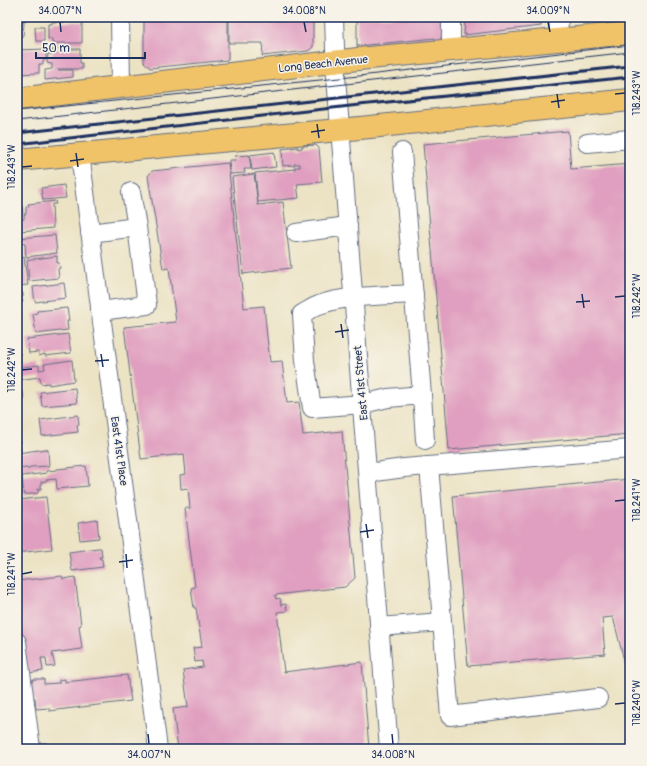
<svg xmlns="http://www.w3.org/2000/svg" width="647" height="766" font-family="Pangolin,sans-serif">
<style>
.building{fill:#e09fc0}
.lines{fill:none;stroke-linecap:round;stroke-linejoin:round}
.minor-casing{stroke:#646e82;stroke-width:20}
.major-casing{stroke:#646e82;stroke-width:24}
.minor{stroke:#fff;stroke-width:18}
.major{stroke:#f1c369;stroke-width:22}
.tram{stroke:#1b2f5e;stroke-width:1}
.rail{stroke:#1b2f5e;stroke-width:3}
.ticks{fill:none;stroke:#1b2f5e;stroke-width:1.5}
.labels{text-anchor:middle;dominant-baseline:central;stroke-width:3;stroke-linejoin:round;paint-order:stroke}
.street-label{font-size:11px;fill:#1b2f5e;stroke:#f7f3e8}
.neatline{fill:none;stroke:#1b2f5e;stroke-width:1.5}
.ticks-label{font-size:10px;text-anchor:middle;fill:#1b2f5e}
</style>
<rect width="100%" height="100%" fill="#f7f3e8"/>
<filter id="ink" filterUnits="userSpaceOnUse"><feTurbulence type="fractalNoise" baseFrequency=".025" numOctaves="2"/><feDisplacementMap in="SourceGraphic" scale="8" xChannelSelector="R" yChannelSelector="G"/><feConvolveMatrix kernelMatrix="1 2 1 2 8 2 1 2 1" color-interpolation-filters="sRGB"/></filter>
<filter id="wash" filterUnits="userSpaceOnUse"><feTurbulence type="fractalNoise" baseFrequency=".012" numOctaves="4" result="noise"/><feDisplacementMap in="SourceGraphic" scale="16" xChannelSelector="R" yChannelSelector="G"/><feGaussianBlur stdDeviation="0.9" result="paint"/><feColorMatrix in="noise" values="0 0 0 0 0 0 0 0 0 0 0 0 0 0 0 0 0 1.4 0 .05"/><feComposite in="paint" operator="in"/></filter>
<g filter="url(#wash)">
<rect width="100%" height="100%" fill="#ece3c4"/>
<g id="blocks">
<!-- building -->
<g class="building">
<rect x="17" y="17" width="10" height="4"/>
<path d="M144,17H228V60L150,68L144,62Z"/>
<path d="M229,17H313V47L308,51L262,56L263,43H229Z"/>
<path d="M357,17H445V37H441V41L435,42V38L357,46Z"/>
<path d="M465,17H542L541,26L464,35Z"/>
<path d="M17,22H24L23,36H17Z"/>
<path d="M52,22H82V43H52V39H48V24H52Z"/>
<path d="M35,27H44V41H36Z"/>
<path d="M46,49V60H43V64H39V73L17,74V50Z"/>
<path d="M53,49H80V63H82V69H58V70H73V77L45,80V70L52,69V64L47,63L48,54H52Z"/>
<path d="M568,131L571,169L630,164V434L449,450L423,144Z"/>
<path d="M316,145L319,148L322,182L297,184L299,198L258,202L255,173L295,169V167H300V164H294L295,166H293L292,165L283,166L282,149L298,147V149L302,148V146Z"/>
<path d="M274,152L276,167L252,170L250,155Z"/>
<path d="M249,155L251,169H244L245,173L230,174L229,160H236L235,156Z"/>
<path d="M228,163L244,308L264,306L267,337L270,362L282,361L287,403L299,402L303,435L342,431L355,578L345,587L275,595L276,599L280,598L281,605L286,604L287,611L277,612L284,672L362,662L369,749H178L173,709L188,707L183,670L203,667L202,661L195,662L193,648L202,647L196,608H194L191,588L195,587L185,508H190L188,488L181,489L180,475L186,474L184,454L141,459L124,327L176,322L169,268L163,269L148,176L152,171Z"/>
<path d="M254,174L258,205L283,202L291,268L243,274L232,177Z"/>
<path d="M64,185L66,198L43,200L41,188Z"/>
<path d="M55,201L56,204H52L53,228L20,231L19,220L24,219V214H26V207L29,206L28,204Z"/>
<path d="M17,206H22L23,213H18Z"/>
<path d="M55,235L57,253L26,257L25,244L22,243L20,244L21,253L17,254V238Z"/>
<path d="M57,256V263H59L60,268L58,269L59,278L29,281L27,260Z"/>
<path d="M24,257L28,285L17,286V258Z"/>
<path d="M64,283L66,298L35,302L33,287Z"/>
<path d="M21,288V293H23V297H21L23,302L17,303V289Z"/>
<path d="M67,308L69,321H67L68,330L36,334L33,314L37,313V311Z"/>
<path d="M68,334L71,353L45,356V354L39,356V352L29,353L27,339Z"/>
<path d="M20,353L21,364H17V354Z"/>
<path d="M72,360L74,381L49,385V383L41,384L40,377L17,380V368L39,365V370L45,369L44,364Z"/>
<path d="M75,388L77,403L42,406L40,392Z"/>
<path d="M23,392L24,400L17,401V393Z"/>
<path d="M78,415L79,425H77L78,432L42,436L40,420Z"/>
<path d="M17,439H20L21,443L17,444Z"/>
<path d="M20,446L21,451L17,452V447Z"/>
<path d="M46,449L48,450L49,466L30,467V469H27V468L17,469V453Z"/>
<path d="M86,466L88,486L57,489L56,479L46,480V481L41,482V489H38V493L24,495L22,476L47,473L46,471L57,470V469Z"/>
<path d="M630,479V684L613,617L602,618L605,654L468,666L453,496Z"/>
<path d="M46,497L52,549L17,553V500Z"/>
<path d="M97,520L99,538L80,540L78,523Z"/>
<path d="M98,548H101L102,557H99L100,559H102L103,567L72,571L69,552Z"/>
<path d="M62,576L63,579L75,577L81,625L79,626L82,649L52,653L55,666L47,667L46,658H41L43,671L28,673L25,659L17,598V581Z"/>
<path d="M127,675L131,701L49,711V708L36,709L35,698H30L27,681H33V679H44V684L59,683V680L65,679V682Z"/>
<path d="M17,686L24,749H17Z"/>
<rect x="36" y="743" width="10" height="6"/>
</g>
</g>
</g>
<g filter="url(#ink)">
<use href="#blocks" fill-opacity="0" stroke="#646e82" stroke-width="1"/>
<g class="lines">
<!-- minor casing -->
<g class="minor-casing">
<g id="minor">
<path d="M120,17L121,87"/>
<path d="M334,17L336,77L389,749"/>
<path d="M558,41L559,17"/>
<path d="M451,51V17"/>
<path d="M587,143L630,139"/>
<path d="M402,152L422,395"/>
<path d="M80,154L158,749"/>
<path d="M131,192L137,227"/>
<path d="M90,233L137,227L147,305L100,311"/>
<path d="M296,233L348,226"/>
<path d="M414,294C385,296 345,295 319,305C313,307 308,311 302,314L305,361L312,408L363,404L388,398L422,395L425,440"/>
<path d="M429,466L450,716L598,698"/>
<path d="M368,473L404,468L630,449"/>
<path d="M379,627L442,622"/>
<path d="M17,642L31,749"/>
</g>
</g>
<!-- major casing -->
<g class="major-casing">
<g id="major">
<path d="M17,99L358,59L630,33"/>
<path d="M17,160L360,128L630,100"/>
</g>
</g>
<!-- minor -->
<use href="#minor" class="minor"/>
<!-- major -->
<use href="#major" class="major"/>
<!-- tram -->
<g class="tram">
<path d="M17,111L359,76L630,45"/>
<path d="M17,121L630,52"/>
</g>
<!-- rail -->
<g class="rail">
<path d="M17,133L630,66"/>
<path d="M17,144L359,105L630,77"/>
</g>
</g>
</g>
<!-- ticks -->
<path class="ticks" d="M60,22L61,32M304,22L306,32M548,22L550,32M557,94L559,108M615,94L625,93M551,102L565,100M317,124L319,138M311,132L325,130M76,153L78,167M70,161L84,159M22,167L32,166M582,294L584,308M615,297L625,296M576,302L590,301M341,324L343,338M335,332L349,330M101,354L103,367M95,361L109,360M22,370L32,369M615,501L625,500M366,524L368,538M360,532L374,530M126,554L127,568M119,562L133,560M22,574L32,572M615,704L625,703M148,734L149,744M392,734L393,744"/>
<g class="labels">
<!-- street labels -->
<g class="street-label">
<text transform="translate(323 64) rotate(-6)">Long Beach Avenue</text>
<text transform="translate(361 383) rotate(-95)">East 41st Street</text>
<text transform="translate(119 451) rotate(82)">East 41st Place</text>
</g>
</g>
<!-- margin -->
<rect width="647" height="766" fill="none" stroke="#f7f3e8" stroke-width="44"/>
<!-- scale -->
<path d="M36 52v6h109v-6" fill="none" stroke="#1b2f5e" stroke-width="2"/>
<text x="42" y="52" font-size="12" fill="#1b2f5e" stroke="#f7f3e8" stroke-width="3" paint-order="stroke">50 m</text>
<rect x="22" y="22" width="603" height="722" class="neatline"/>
<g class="ticks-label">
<text x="60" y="14">34.007°N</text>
<text x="304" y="14">34.008°N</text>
<text x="548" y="14">34.009°N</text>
<text transform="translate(636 93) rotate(-90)" y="4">118.243°W</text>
<text transform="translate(11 167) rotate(-90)" y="4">118.243°W</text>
<text transform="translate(636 296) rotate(-90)" y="4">118.242°W</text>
<text transform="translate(11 370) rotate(-90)" y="4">118.242°W</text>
<text transform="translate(636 500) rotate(-90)" y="4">118.241°W</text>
<text transform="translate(11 574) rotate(-90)" y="4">118.241°W</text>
<text transform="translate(636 703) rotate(-90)" y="4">118.240°W</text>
<text x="149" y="758">34.007°N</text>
<text x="393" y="758">34.008°N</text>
</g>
</svg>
